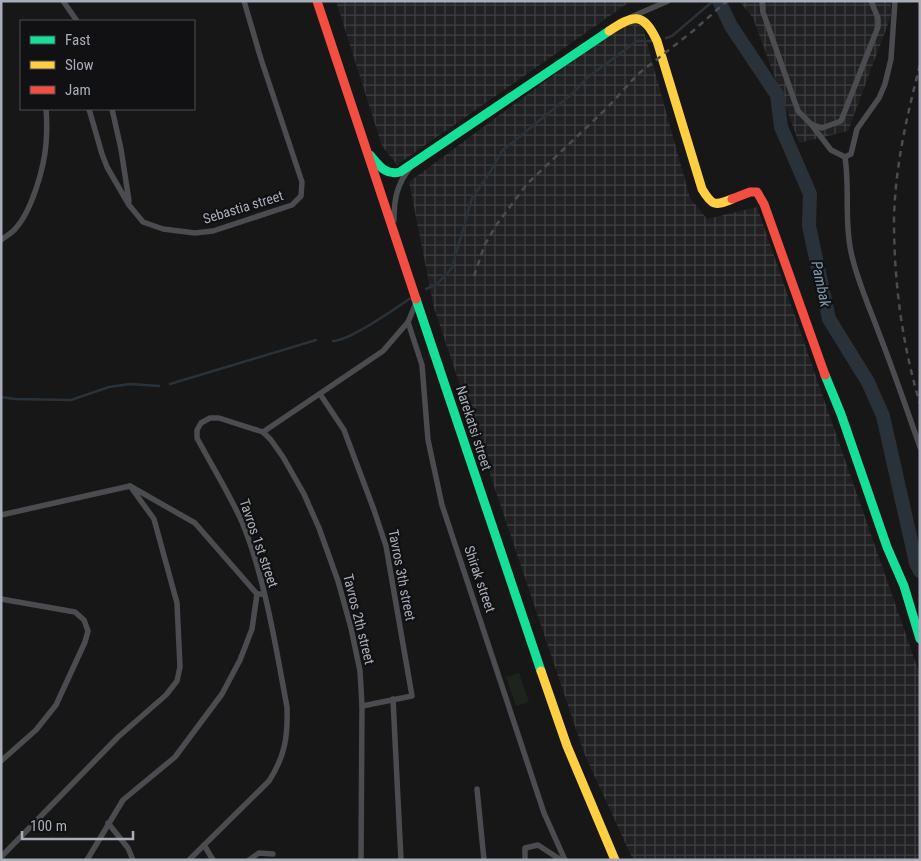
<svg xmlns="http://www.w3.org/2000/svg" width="921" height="861" font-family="'Roboto Condensed',sans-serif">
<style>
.industrial{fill:url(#industrial-grid)}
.park{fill:#1d241e}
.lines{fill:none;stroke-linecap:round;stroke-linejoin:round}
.stream{stroke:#2a3239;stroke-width:2.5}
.river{stroke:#2a3239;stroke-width:14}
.street{stroke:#4b4c50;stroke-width:5.5}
.fast{stroke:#16e098;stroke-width:9}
.slow{stroke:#ffcf43;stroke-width:9}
.jam{stroke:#f24e42;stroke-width:9}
.rail{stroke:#4b4c4f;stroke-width:2.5;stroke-dasharray:6 5;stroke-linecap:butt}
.labels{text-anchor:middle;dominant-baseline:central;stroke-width:4.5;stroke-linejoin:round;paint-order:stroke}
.street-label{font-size:14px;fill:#a8adb8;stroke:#111113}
.water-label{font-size:15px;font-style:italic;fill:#7f9bb3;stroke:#111113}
</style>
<defs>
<pattern id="industrial-grid" width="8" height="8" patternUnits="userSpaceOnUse" patternTransform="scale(1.25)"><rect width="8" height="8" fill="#212123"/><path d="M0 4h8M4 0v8" fill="none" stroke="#3e3f41"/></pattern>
</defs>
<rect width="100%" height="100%" fill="#171717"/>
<!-- industrial -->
<g class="industrial">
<path d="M336,1H631L397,165L382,146Z"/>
<path d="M739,1H891V16L848,131L799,143L753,18Z"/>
<path d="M624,23L642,25L690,198L707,219L757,207L920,675V860H633L584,753L434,308L409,182Z"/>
</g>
<!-- park -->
<path class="park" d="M519,673L529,702L516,706L506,677Z"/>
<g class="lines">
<!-- stream -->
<g class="stream">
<path d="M666,38L672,36L713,1"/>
<path d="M426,289L437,284L452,268L472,198L489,174L502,151L572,94L588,77L637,41H651"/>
<path d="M333,341C351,340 394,309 411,298"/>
<path d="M170,384L316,340"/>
<path d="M1,397L15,399L71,400L109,387L130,384L159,386"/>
</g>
<!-- river -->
<path class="river" d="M719,1L731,26L777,95L781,127L810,194L809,226L829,319L868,382L883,416L916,563L920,571"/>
<!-- street -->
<g class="street">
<path d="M63,1L77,21"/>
<path d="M762,1L763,12L798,111L811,124L822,128L841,121L878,27V18L871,1"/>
<path d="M631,17L668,1"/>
<path d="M89,109L102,154L107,167L129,205L143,222L163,229L195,233L213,231L292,205L301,196L302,182L261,59L244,1"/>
<path d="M112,109L121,149L129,201"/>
<path d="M811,124L831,150L845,157L851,154L857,129L879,98L885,84L891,59L895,1"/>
<path d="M845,157C850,190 844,219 851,252C857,281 870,308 880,336C894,372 907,410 920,447"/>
<path d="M394,220C394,199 397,184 410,168"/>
<path d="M1,240C6,236 12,233 16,228C32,210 44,168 46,144C47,132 47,120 46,109"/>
<path d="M416,303L408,322L422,365L428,440L442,505L544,813L565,860"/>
<path d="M320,394L344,430L374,510L386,546L412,696L362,706"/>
<path d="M263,432L383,351L408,322"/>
<path d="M1,515L130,486"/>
<path d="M1,599L75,612L84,620L88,631L85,642L56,705L36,730L1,761"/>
<path d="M393,699L401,860"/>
<path d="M477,789L484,860"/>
<path d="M108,823L128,848L133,860"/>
<path d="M204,845L213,860"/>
<path d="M1,857L118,737L166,695L177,681L180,667L177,603L154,519L130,486L195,523L257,594H264"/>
<path d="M87,860L123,800L175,757L222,694L240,660L252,629L257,594"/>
<path d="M189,860L269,781C285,756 288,737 287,707C276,648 265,577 242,522C229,493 212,466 197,438V430L201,423L210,418H219L263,432L271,440L283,457L304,494L319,528L338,581L351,628L360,671L362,706L361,860"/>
<path d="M249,860L259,853L273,854"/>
<path d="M525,860V848L538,845L561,860"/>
</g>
<!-- fast -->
<g class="fast">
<path d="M370,155C379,165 385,176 400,172L609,31"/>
<path d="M416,299L541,671"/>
<path d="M825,375L841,414L887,547L904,586L920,639"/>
</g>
<!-- slow -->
<g class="slow">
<path d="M609,31C633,15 643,11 657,41L702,189C712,206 715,206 732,199"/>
<path d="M541,671L567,746L615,860"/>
</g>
<!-- jam -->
<g class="jam">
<path d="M317,1L416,299"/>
<path d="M732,199L750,192H757L764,204L825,375"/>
</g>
<!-- rail -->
<g class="rail">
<path d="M920,65C907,115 895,167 894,219C894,283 902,343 920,404"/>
<path d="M474,276L485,244L497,224L527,184L608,107L638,74L693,31L727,1"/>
</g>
</g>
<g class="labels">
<!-- street labels -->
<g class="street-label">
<text transform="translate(243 207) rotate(-17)">Sebastia street</text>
<text transform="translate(474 428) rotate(72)">Narekatsi street</text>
<text transform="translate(259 543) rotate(71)">Tavros 1st street</text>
<text transform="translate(402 575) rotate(79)">Tavros 3th street</text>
<text transform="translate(480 579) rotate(71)">Shirak street</text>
<text transform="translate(359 619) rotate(76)">Tavros 2th street</text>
</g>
<!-- water labels -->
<g class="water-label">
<text transform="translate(821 284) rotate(78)">Pambak</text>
</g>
</g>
<!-- border -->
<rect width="921" height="861" fill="none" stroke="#a8adb8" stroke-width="5"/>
<!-- legend -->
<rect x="20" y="20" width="175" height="90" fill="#111113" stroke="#4d4f55"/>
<rect x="30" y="36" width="25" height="8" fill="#16e098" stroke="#4d4f55"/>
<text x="65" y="45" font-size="15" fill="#a8adb8">Fast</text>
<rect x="30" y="61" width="25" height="8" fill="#ffcf43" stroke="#4d4f55"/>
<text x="65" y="70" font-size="15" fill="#a8adb8">Slow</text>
<rect x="30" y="86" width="25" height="8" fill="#f24e42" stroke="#4d4f55"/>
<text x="65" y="95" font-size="15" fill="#a8adb8">Jam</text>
<!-- scale -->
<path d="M22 831v8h111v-8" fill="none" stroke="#a8adb8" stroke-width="2.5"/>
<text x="30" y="831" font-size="15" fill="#a8adb8" stroke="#111113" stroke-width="4" paint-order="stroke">100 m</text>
</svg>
